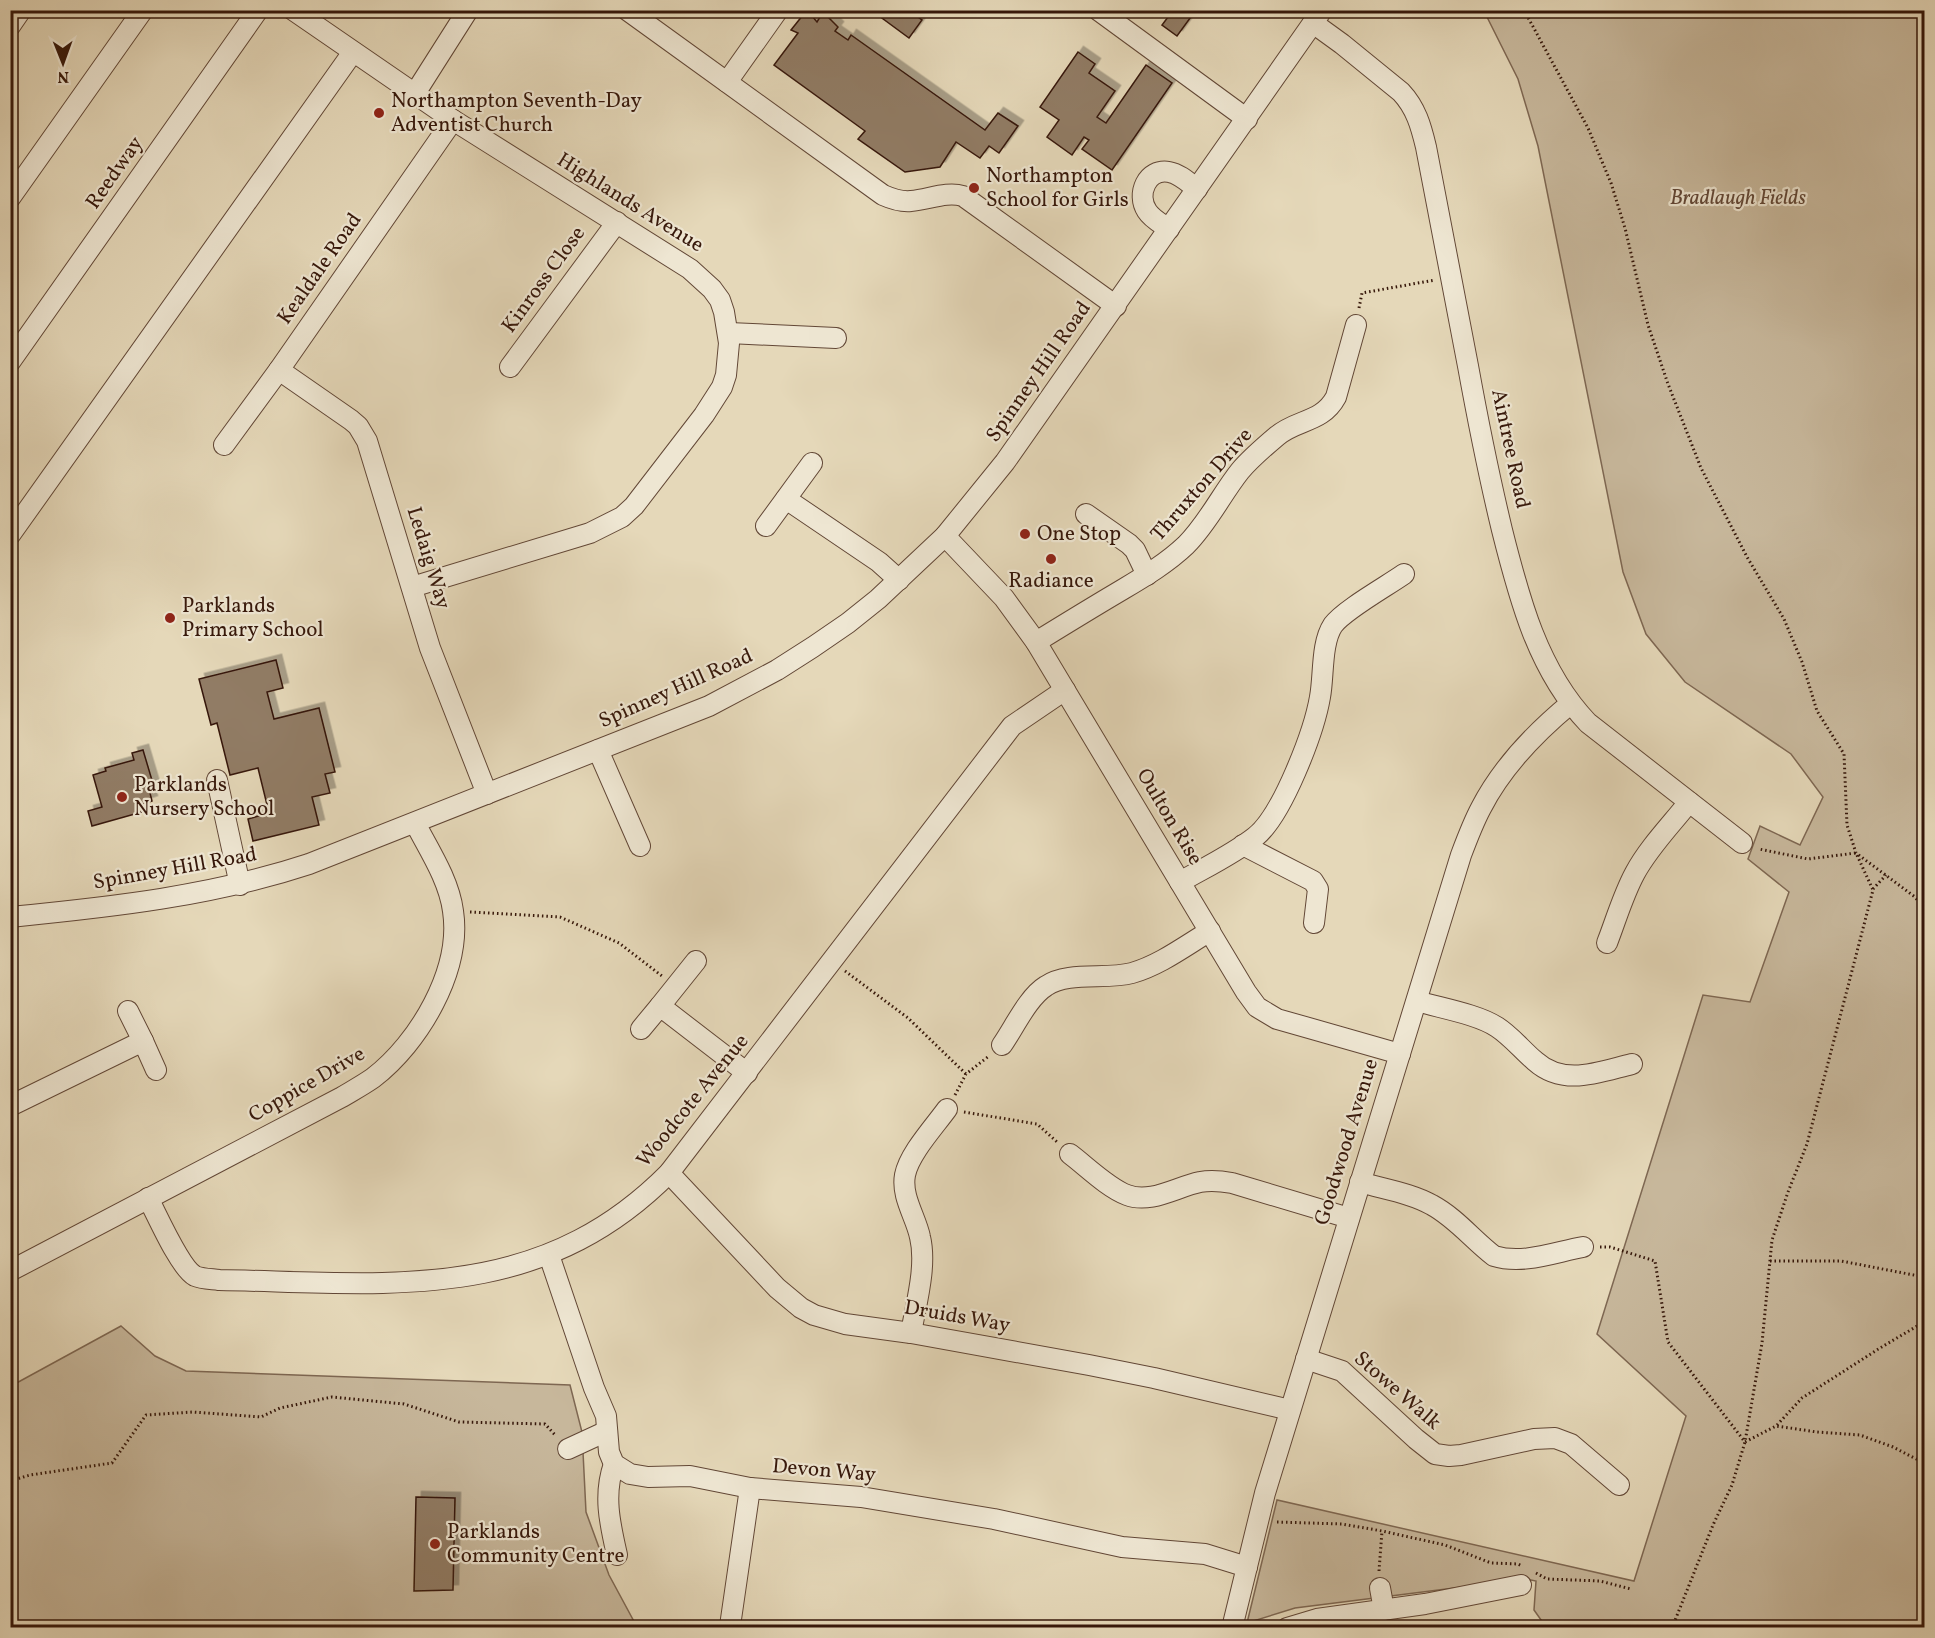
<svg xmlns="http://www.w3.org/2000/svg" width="1935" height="1638" font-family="Vollkorn,serif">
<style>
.green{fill:#c7b79b;stroke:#7e6752;stroke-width:1.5}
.building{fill:#917b65;stroke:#36170a;stroke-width:1.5;filter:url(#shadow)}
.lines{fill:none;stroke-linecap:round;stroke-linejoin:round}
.minor-casing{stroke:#624736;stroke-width:22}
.path{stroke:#36170a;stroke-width:3;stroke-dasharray:1.5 3;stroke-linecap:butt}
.minor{stroke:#eee6d2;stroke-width:20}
.poi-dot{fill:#8f2418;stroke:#eee6d2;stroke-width:2}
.labels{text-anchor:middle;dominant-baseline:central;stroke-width:4.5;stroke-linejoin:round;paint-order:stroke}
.poi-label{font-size:21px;fill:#36170a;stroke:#eee6d2;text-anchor:start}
.street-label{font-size:21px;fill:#36170a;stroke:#eee6d2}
.park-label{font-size:21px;font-style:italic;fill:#624736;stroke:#eee6d2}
</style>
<defs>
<filter id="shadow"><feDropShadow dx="5.5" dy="-5.5" stdDeviation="0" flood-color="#0004"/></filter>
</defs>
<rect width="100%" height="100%" fill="#e5d8b9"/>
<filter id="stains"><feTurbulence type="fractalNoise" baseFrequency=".00333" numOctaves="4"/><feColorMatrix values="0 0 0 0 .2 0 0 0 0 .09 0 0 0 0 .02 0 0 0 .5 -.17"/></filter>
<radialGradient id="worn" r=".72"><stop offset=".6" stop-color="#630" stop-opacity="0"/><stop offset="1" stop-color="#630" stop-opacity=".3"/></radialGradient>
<!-- green -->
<g class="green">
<path d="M1484,11H1924V1627H1546L1534,1610L1536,1581L1526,1579L1295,1608L1247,1623L1277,1500L1634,1581L1686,1416L1597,1334L1703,995L1750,1002L1789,892L1748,859L1760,826L1800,845L1823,797L1791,754L1685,682L1646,634L1623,572L1538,146L1518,79Z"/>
<path d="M121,1326L155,1356L186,1371L570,1385L582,1432L586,1512L609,1575L637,1627L11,1628V1386Z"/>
</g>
<!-- building -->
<g class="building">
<path d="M807,10L817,22L823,12L838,27L835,31L848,40L851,35L985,130L998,113L1018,126L999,153L989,146L980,158L956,142L940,167L905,172L858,139L865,131L774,65L798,33L791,30Z"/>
<path d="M871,10H917L914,14L922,20L909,38Z"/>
<path d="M1168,10H1196L1177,36L1162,25L1171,13Z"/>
<path d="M1078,52L1095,64L1089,73L1115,91L1097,117L1106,123L1146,65L1172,83L1112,170L1082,149L1089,140L1084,137L1072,155L1047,137L1059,120L1040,107Z"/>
<path d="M276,660L283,688L267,692L274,719L319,708L335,772L325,774L330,793L312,797L319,825L253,841L248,819L269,813L258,768L230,775L217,723L211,725L199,679Z"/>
<path d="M143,750L154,787L149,789L152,801L140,805L142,812L92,826L88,811L102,807L93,775L106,771L105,768L134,760L132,753Z"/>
<path d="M416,1497L455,1498L453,1590L414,1591Z"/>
</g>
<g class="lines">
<!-- minor casing -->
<g class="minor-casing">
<g id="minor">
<path d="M293,10L453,120L690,269L712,289L720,300L724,312L729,343L726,375L722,387L704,415L634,506L622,517L590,533L412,587"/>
<path d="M627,10L883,195C892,199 901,202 911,201C928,200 946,191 963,196L1116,306"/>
<path d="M1098,10L1247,119"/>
<path d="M1313,23L1342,44L1401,92C1416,108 1421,126 1426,147C1440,220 1454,293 1468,366C1478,421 1489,476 1502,530C1519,598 1538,671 1588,723L1742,843"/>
<path d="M10,26L21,10"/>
<path d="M727,82L778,10"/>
<path d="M414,95L468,10"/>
<path d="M10,198L143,10"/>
<path d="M1169,229C1162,224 1152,219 1147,211C1136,194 1147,168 1169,172C1180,174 1189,183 1197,189"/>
<path d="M729,333L836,338"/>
<path d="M10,362L258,10"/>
<path d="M510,367L617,222"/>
<path d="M279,370L351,420L358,426L367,441L430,648L487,794"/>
<path d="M224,445L279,370L453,120"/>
<path d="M786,499L879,562L899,580"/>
<path d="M1086,514L1129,544L1135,550L1147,575"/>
<path d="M766,526L812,463"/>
<path d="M10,535L353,52"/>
<path d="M945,536L1004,598L1036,642L1246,992L1257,1007L1277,1019L1400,1054"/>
<path d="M1036,642C1062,626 1088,610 1115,594C1140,579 1165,565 1186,545C1208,523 1221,495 1240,471C1251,458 1264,447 1277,436C1297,419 1322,423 1336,397L1356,325"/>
<path d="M598,750L640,846"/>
<path d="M217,780L240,885"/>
<path d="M1243,845L1313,881L1318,889L1314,923"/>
<path d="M1180,882C1204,868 1232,855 1255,837C1282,816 1314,732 1320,697C1324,676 1321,643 1333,625C1344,610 1387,586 1404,574"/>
<path d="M10,917C112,907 212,896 309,864L709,706L777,670L813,647L848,623L878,599L945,536L1005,462L1322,10"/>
<path d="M1607,943C1616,920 1623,895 1635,873C1649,847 1671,825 1689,802"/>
<path d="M1417,1001C1440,1008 1477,1014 1497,1027C1511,1036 1522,1050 1535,1061C1564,1087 1599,1072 1632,1064"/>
<path d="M660,1006L696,961"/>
<path d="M128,1011L143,1041"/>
<path d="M641,1029L660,1006L747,1073"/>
<path d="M1002,1045C1014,1028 1028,997 1046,986C1068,971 1106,980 1132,973C1160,965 1185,946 1210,931"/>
<path d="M10,1106L143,1041L156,1070"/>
<path d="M1070,1154C1086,1166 1108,1188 1127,1195C1151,1204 1176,1187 1200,1182C1211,1180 1221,1181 1232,1183L1349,1218"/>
<path d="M669,1173L777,1288L801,1308L814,1315L845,1324L911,1333L1089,1365L1154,1378L1290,1410"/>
<path d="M1360,1182C1383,1189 1411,1193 1432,1205C1456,1218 1473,1240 1494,1256C1523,1265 1555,1252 1583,1247"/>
<path d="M148,1198C157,1215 180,1268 195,1276C202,1279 212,1279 219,1280C388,1283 538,1305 669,1173L1012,726L1065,690"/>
<path d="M549,1255L594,1388L606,1416L609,1452L614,1464L630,1474L648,1477L690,1476L750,1488L861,1497L994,1519L1122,1547L1205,1554L1247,1567"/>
<path d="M10,1271L342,1097C352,1091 363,1085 373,1078C419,1043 462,970 453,911C449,880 429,850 415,823"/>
<path d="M911,1333C916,1304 927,1266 920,1237C916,1217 901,1197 905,1175C909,1154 934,1127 947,1109"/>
<path d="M1306,1359L1342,1371L1416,1439L1435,1454L1449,1456L1461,1455L1534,1439L1555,1438L1571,1444L1619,1485"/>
<path d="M568,1449L607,1431"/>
<path d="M614,1464C603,1495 610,1524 617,1555"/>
<path d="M1380,1588L1384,1610"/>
<path d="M730,1626L750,1488"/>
<path d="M1232,1628L1265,1493L1461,855C1467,839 1473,823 1481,808C1502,767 1535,733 1570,704"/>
<path d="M1287,1628L1317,1619L1425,1604L1521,1585"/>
</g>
</g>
<!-- path -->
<g class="path">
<path d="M1524,10L1588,128L1611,183L1625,228L1648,325L1668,384L1701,468L1747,557L1784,619L1802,662L1817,711L1844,754L1847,825L1856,853L1915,897L1924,908"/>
<path d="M1359,308L1362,293L1435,280"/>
<path d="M1873,889L1886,875"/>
<path d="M470,912L560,917L619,943L662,976"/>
<path d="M845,971L908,1018L966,1074"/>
<path d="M955,1095L966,1074L989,1056"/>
<path d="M964,1112L1037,1124L1057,1142"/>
<path d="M1600,1247H1610L1655,1261L1668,1342L1745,1442L1776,1426L1817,1432L1860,1435L1893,1447L1924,1463"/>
<path d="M1770,1261H1841L1924,1277"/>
<path d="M1777,1425L1802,1398L1880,1348L1924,1322"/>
<path d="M10,1481L30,1475L112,1463L146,1415L193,1412L261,1417L280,1408L332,1397L404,1404L459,1422L545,1424L556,1436"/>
<path d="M1277,1522L1342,1524L1382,1531L1445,1545L1491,1563L1518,1564L1522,1566"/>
<path d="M1379,1571L1382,1531"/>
<path d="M1536,1573L1547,1579L1600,1581L1631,1589"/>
<path d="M1672,1628L1713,1525L1732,1485L1745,1442L1762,1343L1772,1240L1788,1192L1807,1144L1873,890L1856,853L1808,859L1759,849"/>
</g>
<!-- minor -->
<use href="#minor" class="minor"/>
</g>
<!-- markers -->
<g class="poi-dot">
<circle cx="379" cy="113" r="6"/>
<circle cx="974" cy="188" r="6"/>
<circle cx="1025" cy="534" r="6"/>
<circle cx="1051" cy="559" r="6"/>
<circle cx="170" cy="618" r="6"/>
<circle cx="122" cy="797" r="6"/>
<circle cx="435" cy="1544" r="6"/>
</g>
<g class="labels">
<!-- poi labels -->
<g class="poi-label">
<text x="391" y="101">Northampton Seventh-Day<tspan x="391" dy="24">Adventist Church</tspan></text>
<text x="986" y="176">Northampton<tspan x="986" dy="24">School for Girls</tspan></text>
<text x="1037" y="534">One Stop</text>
<text x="1051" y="581" text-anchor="middle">Radiance</text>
<text x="182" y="606">Parklands<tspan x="182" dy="24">Primary School</tspan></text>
<text x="134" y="785">Parklands<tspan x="134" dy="24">Nursery School</tspan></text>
<text x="447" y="1532">Parklands<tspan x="447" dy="24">Community Centre</tspan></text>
</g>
<!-- street labels -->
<g class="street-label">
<text transform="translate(115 173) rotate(-55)">Reedway</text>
<text transform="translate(630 203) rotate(32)">Highlands Avenue</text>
<text transform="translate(320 269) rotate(-55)">Kealdale Road</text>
<text transform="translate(544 280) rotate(-54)">Kinross Close</text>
<text transform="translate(1039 372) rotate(-55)">Spinney Hill Road</text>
<text transform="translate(1510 449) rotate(78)">Aintree Road</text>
<text transform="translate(1202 485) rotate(-49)">Thruxton Drive</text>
<text transform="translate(428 558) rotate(73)">Ledaig Way</text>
<text transform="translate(676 689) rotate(-24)">Spinney Hill Road</text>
<text transform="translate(1169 817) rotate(59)">Oulton Rise</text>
<text transform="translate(175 869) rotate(-10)">Spinney Hill Road</text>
<text transform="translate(307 1085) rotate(-30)">Coppice Drive</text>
<text transform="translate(693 1101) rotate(-51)">Woodcote Avenue</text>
<text transform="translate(1347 1142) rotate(-73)">Goodwood Avenue</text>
<text transform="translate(957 1317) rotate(10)">Druids Way</text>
<text transform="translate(1397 1391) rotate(41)">Stowe Walk</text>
<text transform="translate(824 1471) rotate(5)">Devon Way</text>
</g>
<!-- park labels -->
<g class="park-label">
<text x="1738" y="198">Bradlaugh Fields</text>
</g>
</g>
<!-- margin -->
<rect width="1935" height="1638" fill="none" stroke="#e5d8b9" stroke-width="36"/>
<rect x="12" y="12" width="1911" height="1614" fill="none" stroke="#36170a" stroke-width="3"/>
<rect x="18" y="18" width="1899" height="1602" fill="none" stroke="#36170a" stroke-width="1.5"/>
<!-- north arrow -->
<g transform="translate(63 63) rotate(179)" stroke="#eee6d2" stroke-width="4.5" paint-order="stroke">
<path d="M0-4.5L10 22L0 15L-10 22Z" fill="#36170a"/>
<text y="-9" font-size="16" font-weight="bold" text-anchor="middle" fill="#36170a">N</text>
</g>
<rect width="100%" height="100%" filter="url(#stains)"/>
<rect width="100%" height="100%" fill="url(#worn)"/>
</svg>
